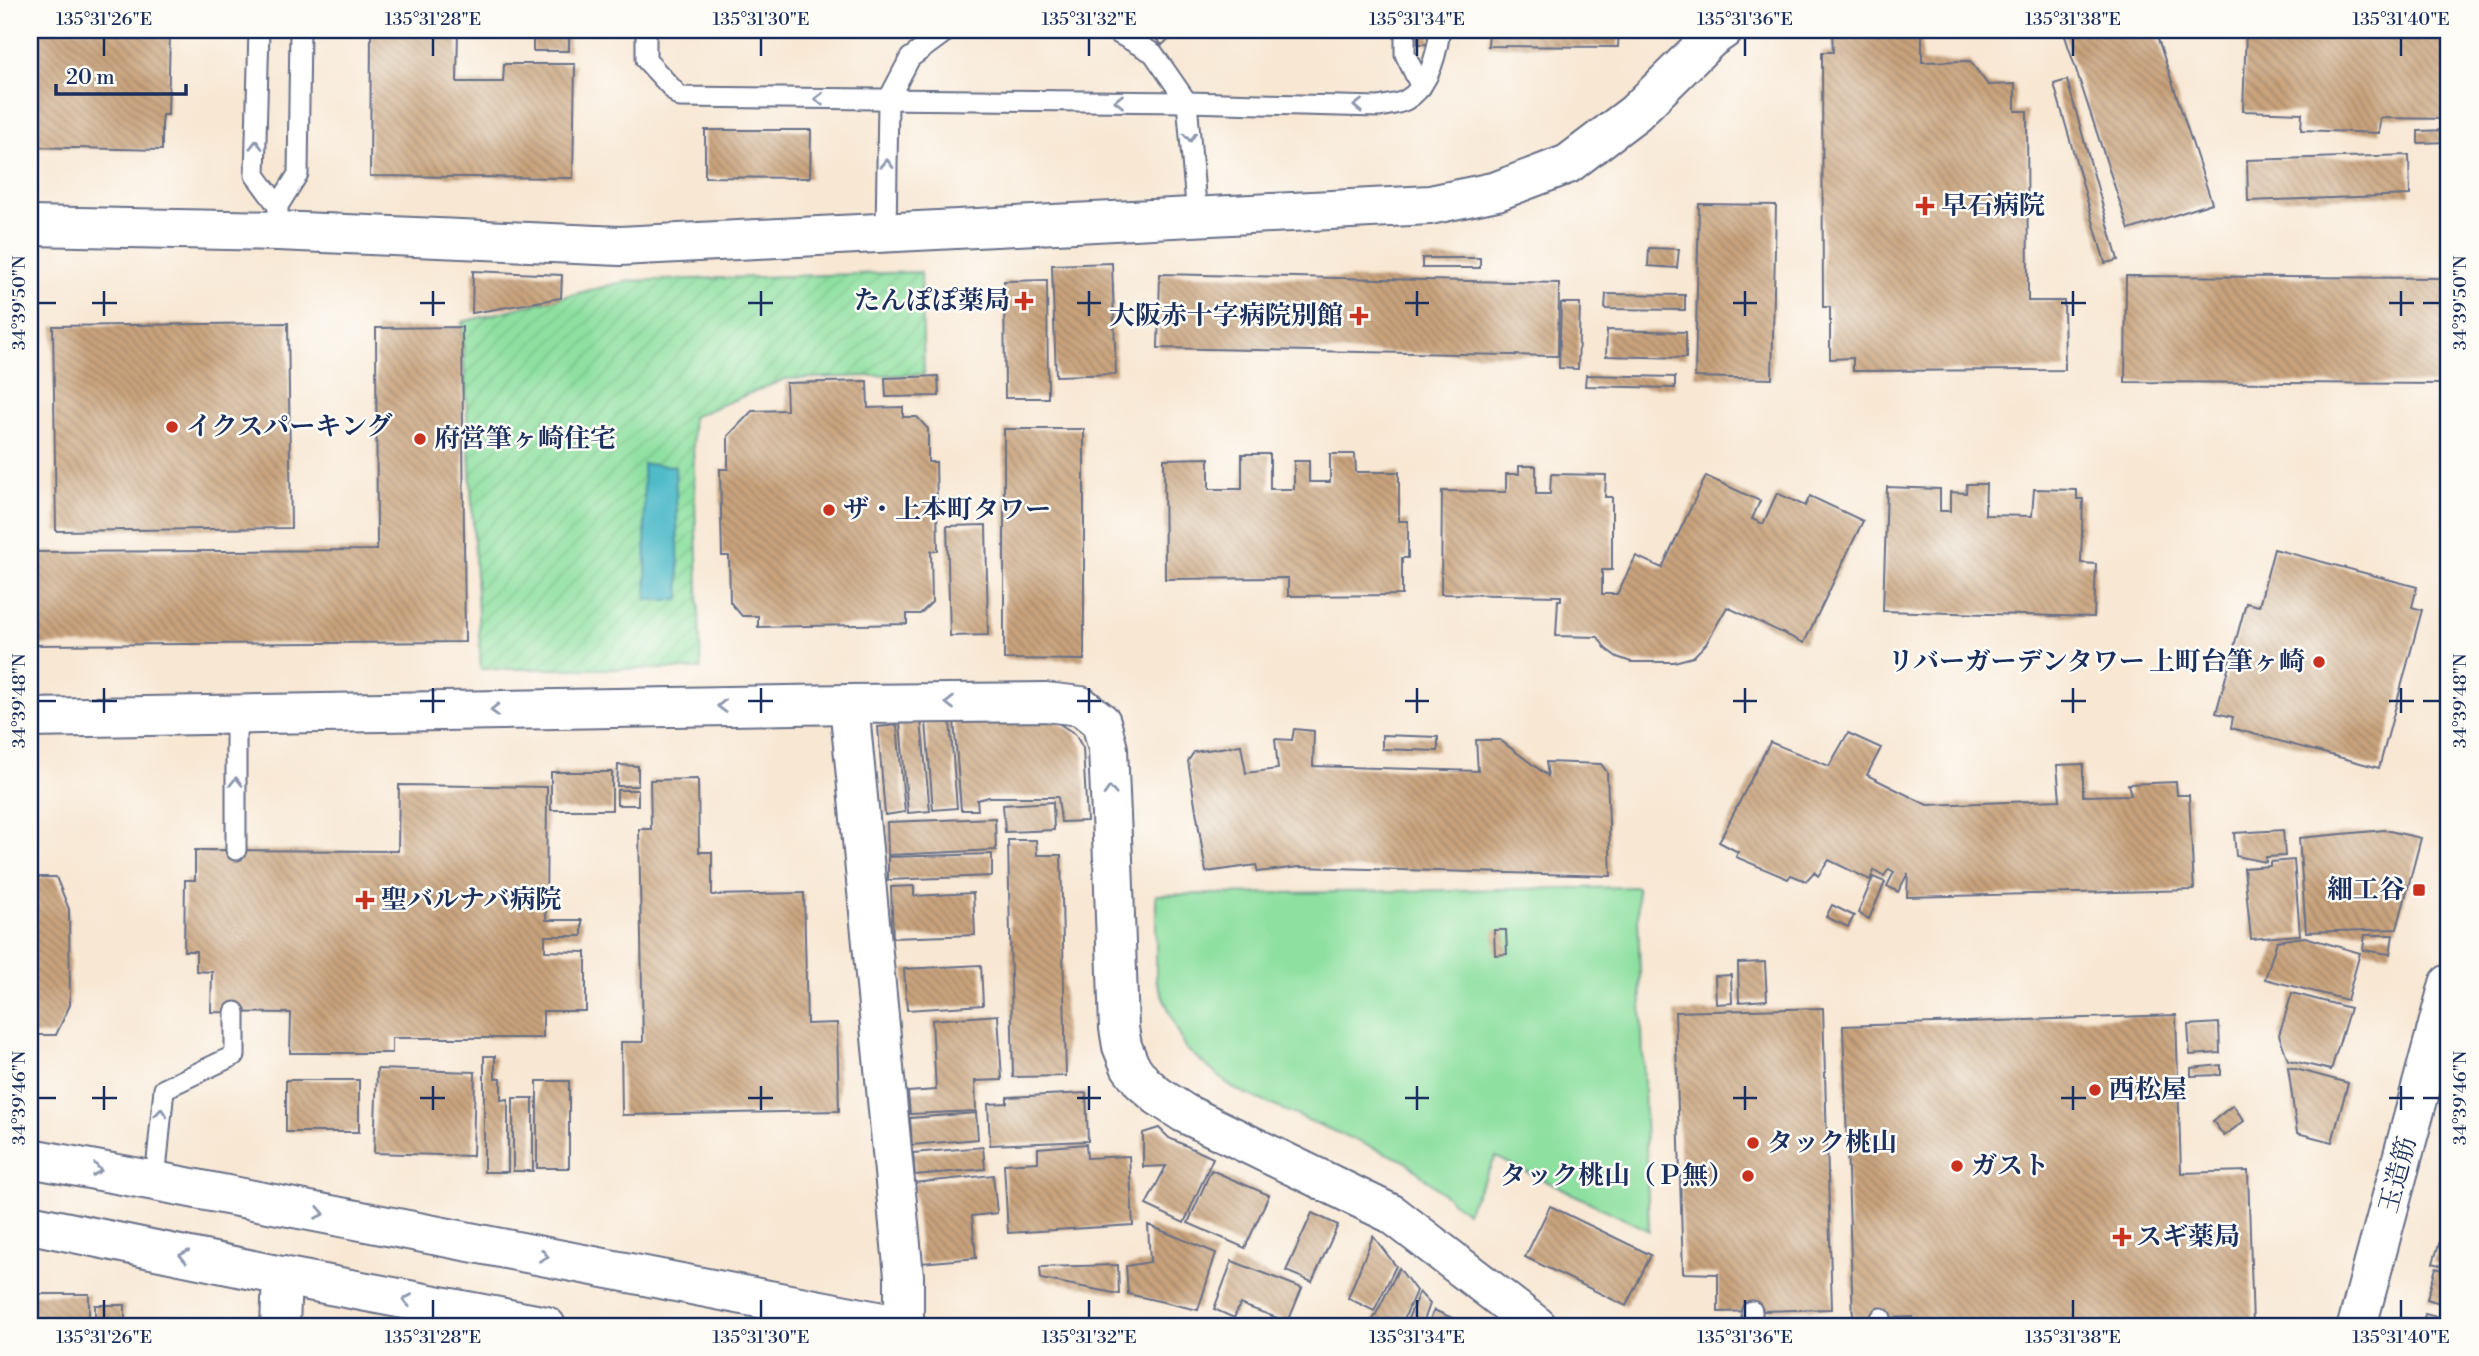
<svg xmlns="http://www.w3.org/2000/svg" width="2479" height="1356" font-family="'Libre Bodoni','Noto Serif JP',serif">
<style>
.garden{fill:url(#garden-furrows);stroke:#54887f;stroke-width:2}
.pitch{fill:#8ee0a0;stroke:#54887f;stroke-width:2}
.water{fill:#4fbbc9;stroke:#357594;stroke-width:2}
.building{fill:url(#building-back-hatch)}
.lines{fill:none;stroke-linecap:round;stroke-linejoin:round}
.lane-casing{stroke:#686f87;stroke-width:23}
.street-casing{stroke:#686f87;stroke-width:42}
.secondary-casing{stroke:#686f87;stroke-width:42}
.lane{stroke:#fff;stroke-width:19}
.street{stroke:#fff;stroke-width:38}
.secondary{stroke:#fff;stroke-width:38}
.oneway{stroke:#8d97ae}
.ticks{fill:none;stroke:#1b2f5e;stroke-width:2.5}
.poi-dot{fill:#c8321e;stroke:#fdfcf7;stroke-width:2.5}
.labels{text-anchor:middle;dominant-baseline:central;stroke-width:5;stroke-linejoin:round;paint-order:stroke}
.poi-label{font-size:26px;font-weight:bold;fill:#1b2f5e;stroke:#fdfcf7;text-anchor:start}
.street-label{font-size:26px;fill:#1b2f5e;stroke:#fdfcf7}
.neatline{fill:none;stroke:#1b2f5e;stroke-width:2.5}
.ticks-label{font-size:18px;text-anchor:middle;fill:#1b2f5e}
</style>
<defs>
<pattern id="garden-furrows" width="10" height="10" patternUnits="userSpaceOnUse" patternTransform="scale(1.75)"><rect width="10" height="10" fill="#8ee0a0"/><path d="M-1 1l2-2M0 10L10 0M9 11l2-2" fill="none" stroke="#7ac08c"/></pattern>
<pattern id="building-back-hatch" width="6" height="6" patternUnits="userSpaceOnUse" patternTransform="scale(1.75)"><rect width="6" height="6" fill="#c9a37c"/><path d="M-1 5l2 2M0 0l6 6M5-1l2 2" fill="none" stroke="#a28569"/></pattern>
</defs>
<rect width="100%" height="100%" fill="#fdfcf7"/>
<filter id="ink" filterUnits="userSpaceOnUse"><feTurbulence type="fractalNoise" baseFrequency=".0143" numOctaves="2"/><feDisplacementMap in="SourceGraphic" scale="14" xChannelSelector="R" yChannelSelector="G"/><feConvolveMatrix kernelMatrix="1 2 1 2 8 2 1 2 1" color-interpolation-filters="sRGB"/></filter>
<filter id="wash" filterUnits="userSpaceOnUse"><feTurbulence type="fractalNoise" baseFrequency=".00686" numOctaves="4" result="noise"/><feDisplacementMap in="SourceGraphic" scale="28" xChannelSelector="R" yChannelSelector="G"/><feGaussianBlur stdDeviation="1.57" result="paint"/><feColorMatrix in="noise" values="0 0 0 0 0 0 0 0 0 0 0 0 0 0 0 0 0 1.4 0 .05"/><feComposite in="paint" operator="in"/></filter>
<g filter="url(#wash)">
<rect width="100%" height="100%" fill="#f8e7d3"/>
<!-- garden -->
<path class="garden" d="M921,272L924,374L785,379L692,417L701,669H481L462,322L627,281Z"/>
<!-- pitch -->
<path class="pitch" d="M1637,887L1649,1231L1496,1157L1466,1213L1405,1161L1234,1089L1185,1048L1156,980V895Z"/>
<!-- water -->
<path class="water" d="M643,464L675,466L680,600H647Z"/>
<g id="blocks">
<!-- building -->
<g class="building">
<path d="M30,30H170L168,115H162V150L30,147Z"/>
<path d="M371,30H458L457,82H503L504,64H575L573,178L370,176Z"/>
<rect x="533" y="30" width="36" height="21"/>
<path d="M1148,30H1179L1162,45Z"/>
<rect x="1418" y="30" width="13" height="14"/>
<path d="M1489,30H1619L1618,47L1488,46Z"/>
<path d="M1922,30V62L1970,61L1988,85L2015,84V111H2027L2028,301H2064L2065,370L1853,371V358L1830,359V307H1823L1822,52H1833L1832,31Z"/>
<path d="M2063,30H2155L2212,203L2129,230Z"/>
<path d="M2246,30H2449V119L2380,118L2379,133L2301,130L2302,113L2243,111Z"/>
<path d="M2067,80L2118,260L2105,263L2054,84Z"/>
<path d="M705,130H811L810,178L705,177Z"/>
<path d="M2449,130V142L2418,143V131Z"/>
<path d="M2409,155L2410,195L2248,201L2247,160Z"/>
<path d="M1699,204L1776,205L1772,379L1695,377Z"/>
<path d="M1649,248L1679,249L1677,268L1648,266Z"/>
<rect x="1422" y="258" width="58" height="10"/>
<path d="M1112,263L1116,374L1056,376L1052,265Z"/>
<path d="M473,271L562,275L561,298L472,313Z"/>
<path d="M1160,274L1559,283L1558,356L1158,348Z"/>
<path d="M2126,276L2448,278L2447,384L2125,382Z"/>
<path d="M1047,280L1048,398H1005L1004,281Z"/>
<path d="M1606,294L1685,295V310L1605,309Z"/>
<path d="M1561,303H1580L1578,369L1559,368Z"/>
<path d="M288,323L291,528L56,531L53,326Z"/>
<path d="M462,327L465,642L30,645V552L377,550L376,328Z"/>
<path d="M1607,330L1686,332V358L1606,356Z"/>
<path d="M1586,375L1675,377V388L1585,386Z"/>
<path d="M938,376L939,396L886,397L885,378Z"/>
<path d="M867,381L868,408L903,407V417H917L928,429V462H936L938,551H931L932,602L920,614H907V624L758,627V616H742L730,602L729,556H722L720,469H728V436L752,411L787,410L786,383Z"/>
<path d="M1004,429H1084V660L1004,659Z"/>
<path d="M1242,454H1270V489H1294V461H1309V482H1330V454H1355L1356,472H1399V521H1408V558H1402V595L1288,596V578L1165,579L1164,459L1209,458V489H1242Z"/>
<path d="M1519,466H1536V494H1550L1551,474L1606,475L1605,497H1612V570H1602V594H1617L1636,556L1662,568L1706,476L1760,501L1752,519L1763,524L1777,493L1805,506L1810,496L1863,521L1804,643L1727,607L1706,644L1693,657L1674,662H1631L1617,657L1606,649L1598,637L1556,636L1558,600H1561V596L1441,594L1442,491L1506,492V474H1519Z"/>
<path d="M1967,484H1986L1985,515L2032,516L2034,489L2077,490V499H2083L2081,563L2096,564L2094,617L1883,611L1887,487L1940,489V511H1950V492L1966,493Z"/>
<path d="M986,525L988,635L950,636L947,526Z"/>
<path d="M2274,549L2417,587L2412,607L2422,610L2379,768L2231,728L2233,717L2216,713L2246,603L2259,606Z"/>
<path d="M1049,717L1075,734L1083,748L1087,821L1061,822L1058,797H989L977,800L978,810H961L954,720Z"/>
<path d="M950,720L957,808L933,810L926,722Z"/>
<path d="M921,721L930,811L908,813L900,723Z"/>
<path d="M897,725L905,812L885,815L878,727Z"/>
<path d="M1294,729L1314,731L1313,766L1478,771L1476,740H1500L1548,776L1546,762L1601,764L1607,772L1611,876L1299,867L1258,872L1256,865L1206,872L1188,761L1194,752L1241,745L1246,773L1278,769L1275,739L1292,740Z"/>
<path d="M1848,733L1881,748L1867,775L1927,805L2060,800L2057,765L2083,764V796L2131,795L2128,784L2176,782L2177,795H2189L2194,890L1907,897L1908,873L1898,892L1887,886L1894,872L1889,869L1884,876L1874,870L1870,880L1829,860L1818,876L1814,872L1806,881L1791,875L1788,879L1736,857L1738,852L1719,842L1770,742L1829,766Z"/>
<path d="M1382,735L1438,737V751L1382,749Z"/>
<path d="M618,765L638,766V786H617Z"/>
<rect x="551" y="772" width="61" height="38"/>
<path d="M698,779L699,852H712V895L804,893L807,1024L837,1023L839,1111L622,1115L621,1042H643L639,829H651L650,780Z"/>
<path d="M399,785L547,787L546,920H582V936H545V951L586,952V1011H543V1038H392V1053H290L291,1013L211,1012L212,972L196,971V951H184L185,880H195V850L398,851Z"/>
<rect x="617" y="790" width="21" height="15"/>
<path d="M1053,802L1054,830L1005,832L1003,805Z"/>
<path d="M995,818L996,850L888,855L887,822Z"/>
<path d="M2283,830L2285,856L2266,857V862L2236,856L2234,833Z"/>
<path d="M2385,830L2421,838L2397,929L2306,932L2299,838Z"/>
<path d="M1008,840H1036L1037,855H1061L1066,1076L1013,1077Z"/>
<path d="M992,854V876L888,880V857Z"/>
<path d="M2294,860L2300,935L2251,939L2244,868L2270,866V862Z"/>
<path d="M30,877H56L69,909L70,1005L56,1035H30Z"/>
<path d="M1873,877L1885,882L1869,919L1858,913Z"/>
<path d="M914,886V896L973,893L975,935L893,938L891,887Z"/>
<path d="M1832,905L1854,916L1848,927L1826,917Z"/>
<path d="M1494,930H1506L1507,954L1495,955Z"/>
<path d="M2365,935H2393L2390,954L2363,950Z"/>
<path d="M2305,937L2360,953L2347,1000L2265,979L2277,941Z"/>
<path d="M1765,962L1767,1000L1739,1002L1738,963Z"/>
<path d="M981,965L983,1005L907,1010L904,969Z"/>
<path d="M1731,975L1732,1003L1716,1004L1715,976Z"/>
<path d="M2292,993L2350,1008L2331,1070L2288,1060L2279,1035Z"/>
<path d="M1823,1008L1832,1309L1718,1312V1274L1683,1273L1675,1012Z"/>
<path d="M998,1015L1002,1080L975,1081L976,1111L910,1114L908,1092L936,1090L932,1020Z"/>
<path d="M2176,1015L2181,1173L2248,1171L2253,1326H1913V1317L1853,1319L1843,1026Z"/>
<path d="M2219,1023L2220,1053L2190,1055L2188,1025Z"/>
<path d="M484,1056H495V1078H501V1100L508,1099V1172H484Z"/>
<path d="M2221,1065V1075L2191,1076V1068Z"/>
<path d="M2288,1067L2348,1083L2332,1142L2297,1133Z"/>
<path d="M377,1069L475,1072L473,1156L374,1153Z"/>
<rect x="286" y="1080" width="73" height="52"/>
<rect x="537" y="1081" width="32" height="87"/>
<path d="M1086,1093L1088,1141L990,1145L988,1104L1007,1103V1097Z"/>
<rect x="513" y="1098" width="20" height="73"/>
<path d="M2233,1105L2244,1121L2224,1136L2213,1121Z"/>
<path d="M976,1113L978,1139L912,1145L910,1118Z"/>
<path d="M1159,1128L1169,1138L1213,1158L1184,1223L1146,1205L1166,1166L1143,1167V1133Z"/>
<path d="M1086,1144L1087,1158L1129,1156L1133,1225L1008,1233L1004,1164L1038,1162V1148Z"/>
<path d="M983,1147L985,1169L915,1175L913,1153Z"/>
<path d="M1211,1170L1269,1195L1245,1248L1188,1223Z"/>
<path d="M993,1175L997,1213L972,1216L976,1258L921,1263L913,1183Z"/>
<path d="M1550,1206L1651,1255L1626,1306L1525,1257Z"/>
<path d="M1312,1213L1338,1225L1312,1282L1286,1271Z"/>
<path d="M2447,1219L2449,1220V1268L2433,1263Z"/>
<path d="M1148,1225L1216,1253L1198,1310L1128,1294L1126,1266L1150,1262Z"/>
<path d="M1373,1236L1396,1266L1374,1311L1348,1298Z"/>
<path d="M1232,1261L1302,1288L1288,1322L1240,1304L1234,1318L1214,1309Z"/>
<path d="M1118,1265L1119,1294L1041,1279L1040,1267Z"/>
<path d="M1399,1268L1416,1291L1401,1326H1370Z"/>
<path d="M2436,1268L2449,1272V1306L2427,1299Z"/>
<path d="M1419,1292L1430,1304L1422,1326H1405Z"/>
<rect x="30" y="1294" width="59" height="32"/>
<rect x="95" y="1305" width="30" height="21"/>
<path d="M1434,1310L1470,1326H1427Z"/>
<path d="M2425,1314L2449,1320V1326H2422Z"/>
</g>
</g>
</g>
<g filter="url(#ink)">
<use href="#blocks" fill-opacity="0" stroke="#686f87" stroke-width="2"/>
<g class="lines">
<!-- lane casing -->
<g class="lane-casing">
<g id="lane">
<path d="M259,30L255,175L278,206"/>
<path d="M646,30V60L680,97L1187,102L1379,107C1387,105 1399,104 1406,100C1429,87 1437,53 1440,30"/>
<path d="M1112,30L1153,53L1187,102L1197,217"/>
<path d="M1405,30V54L1421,87"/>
<path d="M278,231V206L298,174L300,30"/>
<path d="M886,232L888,100L910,58L948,30"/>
<path d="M236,850V714"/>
<path d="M155,1181L164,1089L235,1055V1012"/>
<path d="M1752,1311V1326"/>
<path d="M1881,1318L1882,1326"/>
</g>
</g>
<!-- street casing -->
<g class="street-casing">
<g id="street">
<path d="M849,704L904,1276V1326"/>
<path d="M30,718L849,704L1045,702L1081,706L1101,722L1108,749L1113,860"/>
<path d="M280,1326L282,1276"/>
</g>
</g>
<!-- secondary casing -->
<g class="secondary-casing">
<g id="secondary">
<path d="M30,226L278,231L620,246L1430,205L1497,191L1568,164L1635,113L1710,39L1723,30"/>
<path d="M1113,860L1119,1028L1122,1046L1130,1066L1142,1082L1158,1096L1184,1113L1392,1214L1537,1326"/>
<path d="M30,1158L155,1181L903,1326"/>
<path d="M30,1224L282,1276L546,1326"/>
<path d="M2357,1326L2449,984"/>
</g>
</g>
<!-- lane -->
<use href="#lane" class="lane"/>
<!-- street -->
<use href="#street" class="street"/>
<!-- secondary -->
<use href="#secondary" class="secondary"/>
</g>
<!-- one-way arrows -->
<defs><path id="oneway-chevron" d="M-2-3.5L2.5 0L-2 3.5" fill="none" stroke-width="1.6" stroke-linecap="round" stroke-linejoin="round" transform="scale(1.75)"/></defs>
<g class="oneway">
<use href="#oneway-chevron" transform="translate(819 99) rotate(-179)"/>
<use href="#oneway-chevron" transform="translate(1119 101) rotate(-180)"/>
<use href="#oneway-chevron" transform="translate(1358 106) rotate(-179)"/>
<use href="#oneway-chevron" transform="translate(1190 137) rotate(85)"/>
<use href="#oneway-chevron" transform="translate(256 145) rotate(-89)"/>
<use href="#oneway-chevron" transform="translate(887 164) rotate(-89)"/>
<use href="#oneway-chevron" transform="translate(950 703) rotate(180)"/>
<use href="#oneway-chevron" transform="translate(722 706) rotate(179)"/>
<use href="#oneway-chevron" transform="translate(495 710) rotate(179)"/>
<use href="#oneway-chevron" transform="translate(236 782) rotate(-90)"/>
<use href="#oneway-chevron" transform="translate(1110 791) rotate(-92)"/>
<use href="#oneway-chevron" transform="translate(161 1113) rotate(-85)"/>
<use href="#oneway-chevron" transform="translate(97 1170) rotate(10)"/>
<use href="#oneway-chevron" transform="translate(320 1213) rotate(11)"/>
<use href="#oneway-chevron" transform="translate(184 1256) rotate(-168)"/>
<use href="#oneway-chevron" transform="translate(544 1256) rotate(11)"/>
<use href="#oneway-chevron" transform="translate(407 1300) rotate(-169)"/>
</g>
</g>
<!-- ticks -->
<path class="ticks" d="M104,38V56M433,38V56M761,38V56M1089,38V56M1417,38V56M1745,38V56M2073,38V56M2401,38V56M104,291V316M433,291V316M761,291V316M1089,291V316M1417,291V316M1745,291V316M2073,291V316M2401,291V316M38,303H56M92,303H117M420,303H445M748,303H773M1077,303H1101M1405,303H1429M1733,303H1757M2061,303H2086M2389,303H2414M2423,303H2440M104,688V713M433,688V713M761,688V713M1089,688V713M1417,688V713M1745,688V713M2073,688V713M2401,688V713M38,701H56M92,701H117M420,701H445M748,701H773M1077,701H1101M1405,701H1429M1733,701H1757M2061,701H2086M2389,701H2414M2423,701H2440M104,1086V1110M433,1086V1110M761,1086V1110M1089,1086V1110M1417,1086V1110M1745,1086V1110M2073,1086V1110M2401,1086V1110M38,1098H56M92,1098H117M420,1098H445M748,1098H773M1077,1098H1101M1405,1098H1429M1733,1098H1757M2061,1098H2086M2389,1098H2414M2423,1098H2440M104,1300V1318M433,1300V1318M761,1300V1318M1089,1300V1318M1417,1300V1318M1745,1300V1318M2073,1300V1318M2401,1300V1318"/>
<!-- markers -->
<g class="poi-dot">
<path d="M1921.5 195.5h7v7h7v7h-7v7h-7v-7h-7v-7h7z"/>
<path d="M1020.5 290.5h7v7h7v7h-7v7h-7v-7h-7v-7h7z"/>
<path d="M1355.5 305.5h7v7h7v7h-7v7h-7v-7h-7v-7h7z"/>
<circle cx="172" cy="427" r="7"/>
<circle cx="420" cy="439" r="7"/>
<circle cx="829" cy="510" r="7"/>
<circle cx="2319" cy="662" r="7"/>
<rect x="2412" y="883" width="14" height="14" rx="3.5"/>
<path d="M361.5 889.5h7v7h7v7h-7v7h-7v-7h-7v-7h7z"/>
<circle cx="2095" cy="1090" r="7"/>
<circle cx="1753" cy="1143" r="7"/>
<circle cx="1957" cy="1166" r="7"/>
<circle cx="1748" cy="1176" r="7"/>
<path d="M2118.5 1226.5h7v7h7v7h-7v7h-7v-7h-7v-7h7z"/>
</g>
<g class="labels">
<!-- poi labels -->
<g class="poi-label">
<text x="1941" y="206">早石病院</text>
<text x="1010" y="301" text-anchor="end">たんぽぽ薬局</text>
<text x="1343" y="316" text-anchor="end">大阪赤十字病院別館</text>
<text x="186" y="427">イクスパーキング</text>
<text x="434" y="439">府営筆ヶ崎住宅</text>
<text x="843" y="510">ザ・上本町タワー</text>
<text x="2305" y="662" text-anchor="end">リバーガーデンタワー 上町台筆ヶ崎</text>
<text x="2405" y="890" text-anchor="end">細工谷</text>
<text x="381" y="900">聖バルナバ病院</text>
<text x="2109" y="1090">西松屋</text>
<text x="1767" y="1143">タック桃山</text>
<text x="1971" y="1166">ガスト</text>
<text x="1734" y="1176" text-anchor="end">タック桃山（Ｐ無）</text>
<text x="2136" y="1237">スギ薬局</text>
</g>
<!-- street labels -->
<g class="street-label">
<text transform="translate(2398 1175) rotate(-75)">玉造筋</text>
</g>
</g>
<!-- margin -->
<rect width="2479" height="1356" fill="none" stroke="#fdfcf7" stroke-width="77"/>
<!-- scale -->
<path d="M56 84v10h130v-10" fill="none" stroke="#1b2f5e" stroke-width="3.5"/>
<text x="66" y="84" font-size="21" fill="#1b2f5e" stroke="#fdfcf7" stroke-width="5" paint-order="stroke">20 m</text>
<rect x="38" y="38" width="2402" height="1280" class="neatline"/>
<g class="ticks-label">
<text x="104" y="25">135°31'26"E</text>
<text x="433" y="25">135°31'28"E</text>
<text x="761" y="25">135°31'30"E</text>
<text x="1089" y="25">135°31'32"E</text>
<text x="1417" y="25">135°31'34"E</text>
<text x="1745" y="25">135°31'36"E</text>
<text x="2073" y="25">135°31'38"E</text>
<text x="2401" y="25">135°31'40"E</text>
<text transform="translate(19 303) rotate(-90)" y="6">34°39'50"N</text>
<text transform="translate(2460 303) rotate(-90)" y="6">34°39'50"N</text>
<text transform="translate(19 701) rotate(-90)" y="6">34°39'48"N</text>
<text transform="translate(2460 701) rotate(-90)" y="6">34°39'48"N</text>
<text transform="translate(19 1098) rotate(-90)" y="6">34°39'46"N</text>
<text transform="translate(2460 1098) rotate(-90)" y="6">34°39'46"N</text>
<text x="104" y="1343">135°31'26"E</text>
<text x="433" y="1343">135°31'28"E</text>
<text x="761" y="1343">135°31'30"E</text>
<text x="1089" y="1343">135°31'32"E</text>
<text x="1417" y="1343">135°31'34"E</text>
<text x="1745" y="1343">135°31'36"E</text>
<text x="2073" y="1343">135°31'38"E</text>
<text x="2401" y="1343">135°31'40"E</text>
</g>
</svg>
